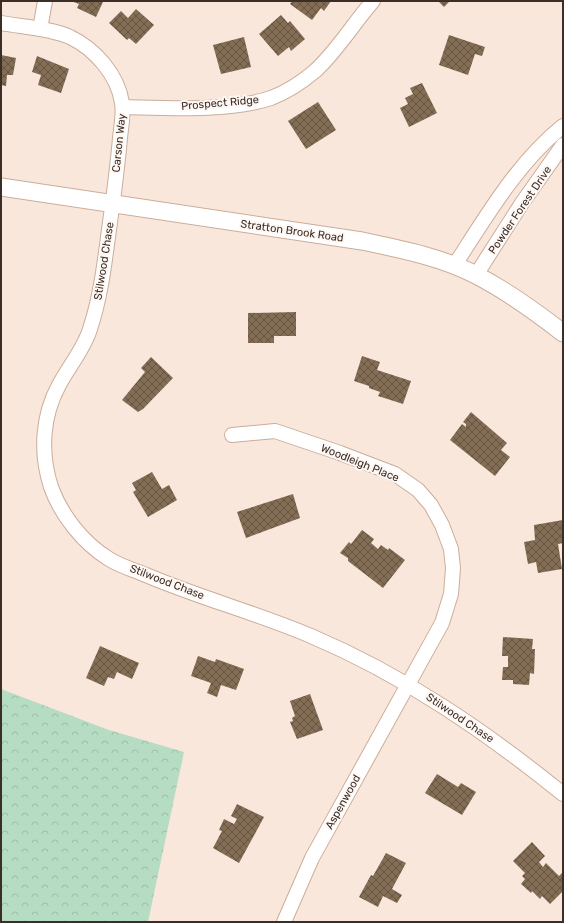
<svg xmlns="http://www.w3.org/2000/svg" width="564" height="923" font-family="Rubik,sans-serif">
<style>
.park{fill:url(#park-crowns)}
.building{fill:url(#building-cross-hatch)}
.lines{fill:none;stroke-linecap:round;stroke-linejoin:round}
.minor-casing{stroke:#cbad99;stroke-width:16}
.tertiary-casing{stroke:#cbad99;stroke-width:19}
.minor{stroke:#fff;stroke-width:14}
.tertiary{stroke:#fff;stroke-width:17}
.labels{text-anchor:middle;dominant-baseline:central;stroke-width:4;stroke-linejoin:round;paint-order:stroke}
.street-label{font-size:11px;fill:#3a2e27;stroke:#fef7f3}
</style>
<defs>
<pattern id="park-crowns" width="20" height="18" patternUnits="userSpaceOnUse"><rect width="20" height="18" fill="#b6ddc3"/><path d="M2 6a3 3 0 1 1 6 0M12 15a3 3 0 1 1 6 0" fill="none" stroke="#9dbea8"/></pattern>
<pattern id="building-cross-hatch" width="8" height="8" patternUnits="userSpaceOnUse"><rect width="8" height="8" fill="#836d55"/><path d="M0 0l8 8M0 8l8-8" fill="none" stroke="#665543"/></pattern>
</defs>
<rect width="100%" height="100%" fill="#fae7db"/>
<!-- park -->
<path class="park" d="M1,689L109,730L184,752L148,922H1Z"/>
<!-- building -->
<g class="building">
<path d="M71,1H100L103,2L96,17L77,8L79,4Z"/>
<path d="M292,1H331L324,11L321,8L312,20L290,4Z"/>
<path d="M438,1H450L444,7Z"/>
<path d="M136,9L154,25L136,44L129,38L127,40L109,23L121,11L128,18Z"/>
<path d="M281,15L288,23L290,21L305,39L291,51L289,47L278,56L259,34Z"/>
<path d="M449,35L485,47L482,56L475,54L468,75L439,65Z"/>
<path d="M244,37L251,67L221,74L213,45Z"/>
<path d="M1,55L16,58L13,75H7L6,86L1,85Z"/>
<path d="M37,56L69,69L61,93L38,85L41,75L32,72Z"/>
<path d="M422,83L437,113L409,127L400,108L408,104L405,98L413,94L410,88Z"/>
<path d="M318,102L336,130L306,149L288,121Z"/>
<path d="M296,312V336H274V343H248V313Z"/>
<path d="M362,356L380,362L377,370L411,381L403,404L378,396L380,392L369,388V386L354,381Z"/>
<path d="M151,357L173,378L143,409L138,412L122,400L145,372L141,368Z"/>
<path d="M471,412L507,443L501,450L510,457L495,476L450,440L462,424L466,427V424L463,422Z"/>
<path d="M152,472L162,489L169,485L177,500L148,517L133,492L136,490L132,483Z"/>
<path d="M293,494L300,518L246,538L237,512Z"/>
<path d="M563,520V543L558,544L562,569L538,573L536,562L528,564L524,542L535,540L534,525Z"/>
<path d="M362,530L374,539L371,543L378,549L381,545L388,550L389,548L405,560L383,588L348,561V558L340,553L349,542L351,544Z"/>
<path d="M503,637L533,639L532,649H535L534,674L530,673L529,685L513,684V680H502L503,667H508V656H502Z"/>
<path d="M100,646L139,663L132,679L117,672L114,679L108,677L104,686L86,678Z"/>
<path d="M198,656L215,662L216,659L244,669L236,690L221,685L217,697L207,693L211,683L191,676Z"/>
<path d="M310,694L323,730L297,739L290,722L293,721L292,718L295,716L290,701Z"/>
<path d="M437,774L458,787L461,783L476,792L462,815L425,793Z"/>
<path d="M237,804L264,817L239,863L213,848L222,831L219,830L224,819L234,824L237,819L231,816Z"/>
<path d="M532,842L545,856L539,862L543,867L546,863L559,876L563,872V891L550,904L542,896L540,899L532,891L531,893L521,884L525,879L522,876L525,873L513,861Z"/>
<path d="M386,853L406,863L392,889L402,895L397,903L383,896L378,907L359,897L371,875L373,876Z"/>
</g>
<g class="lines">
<!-- minor casing -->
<g class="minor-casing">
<g id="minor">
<path d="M1,23C23,27 49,28 70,37C95,49 118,75 122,103C124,114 121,127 120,138C118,161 115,185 112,208C106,248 103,290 90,329C84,349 69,366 59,385C42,416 40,453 51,487C61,515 83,543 109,559C120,566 134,570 146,575C200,598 257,613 311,636C403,675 485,731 563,794"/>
<path d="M40,29L45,1"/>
<path d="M123,107C167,108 229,112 271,98C287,92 302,82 315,71C337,51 353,24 373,1"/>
<path d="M454,266C486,217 517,163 563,126"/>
<path d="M476,275L522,203L563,145"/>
<path d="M232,435L275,431L340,453L395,474L418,490L431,505L442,525L451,549L453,568L451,594L442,623L312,858L284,922"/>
</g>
</g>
<!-- tertiary casing -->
<g class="tertiary-casing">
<path id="tertiary" d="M1,187L362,241C400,249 441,257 476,275C507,291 536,312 563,333"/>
</g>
<!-- minor -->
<use href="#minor" class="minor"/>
<!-- tertiary -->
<use href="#tertiary" class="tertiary"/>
</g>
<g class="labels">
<!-- street labels -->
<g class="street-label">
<text transform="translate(220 103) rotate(-5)">Prospect Ridge</text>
<text transform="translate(119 143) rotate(-84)">Carson Way</text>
<text transform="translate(520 210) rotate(-56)">Powder Forest Drive</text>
<text transform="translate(292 231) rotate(8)">Stratton Brook Road</text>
<text transform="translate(104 261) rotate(-81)">Stilwood Chase</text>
<text transform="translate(360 463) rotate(22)">Woodleigh Place</text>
<text transform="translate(167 582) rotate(21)">Stilwood Chase</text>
<text transform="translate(460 718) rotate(34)">Stilwood Chase</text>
<text transform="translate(343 802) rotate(-61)">Aspenwood</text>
</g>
</g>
<!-- border -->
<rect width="564" height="923" fill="none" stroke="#3a2e27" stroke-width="4"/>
</svg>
